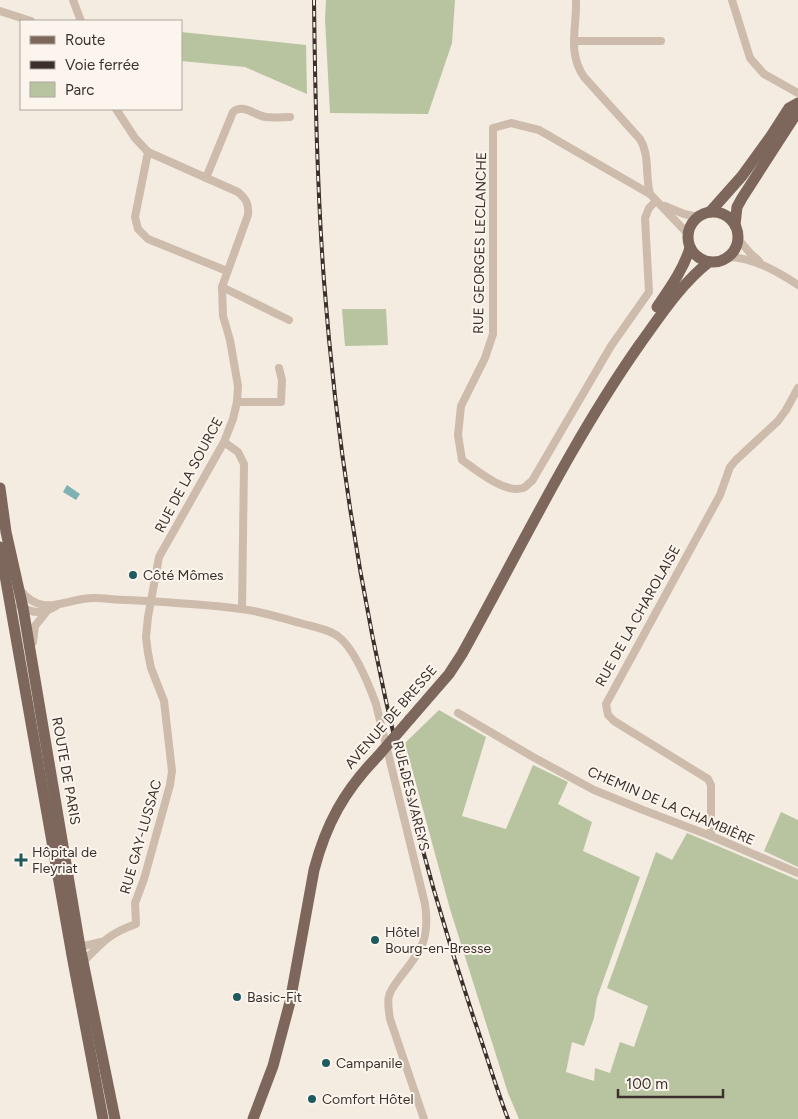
<svg xmlns="http://www.w3.org/2000/svg" width="798" height="1119" font-family="Figtree,sans-serif">
<style>
.green{fill:#b8c4a0}
.water{fill:#7fb0b2}
.lines{fill:none;stroke-linecap:round;stroke-linejoin:round}
.minor{stroke:#cdbbac;stroke-width:8}
.primary{stroke:#7d675c;stroke-width:11}
.rail-casing{stroke:#3b302b;stroke-width:4}
.rail{stroke:#fbf5ee;stroke-width:2;stroke-dasharray:5.5;stroke-linecap:butt}
.primary-bridge{stroke:#7d675c;stroke-width:11}
.poi-dot{fill:#1f5a5e;stroke:#fbf5ee;stroke-width:2}
.labels{text-anchor:middle;dominant-baseline:central;stroke-width:4;stroke-linejoin:round;paint-order:stroke}
.street-label{font-size:14px;fill:#3b302b;stroke:#fbf5ee}
.poi-label{font-size:14px;fill:#3b302b;stroke:#fbf5ee;text-anchor:start}
</style>
<rect width="100%" height="100%" fill="#f4ebe1"/>
<!-- green -->
<g class="green">
<path d="M326,0H455L452,43L428,114L330,113L325,19Z"/>
<path d="M181,32L306,45L307,94L245,67L181,61Z"/>
<path d="M342,309H386L388,345L345,346Z"/>
<path d="M439,710L486,737L462,816L506,829L533,765L568,782L558,804L592,822L583,851L640,877L597,998L594,1018L584,1046L572,1042L566,1072L594,1081L595,1068L610,1073L620,1042L634,1047L648,1006L607,988L656,852L672,860L687,833L798,880V1119H519L508,1093L450,909L405,743Z"/>
<path d="M781,812L798,820V867L764,851Z"/>
</g>
<!-- water -->
<path class="water" d="M67,485L80,494L76,500L63,492Z"/>
<g class="lines">
<!-- minor -->
<g class="minor">
<path d="M73,0L81,21"/>
<path d="M576,0C577,28 567,52 584,77L640,139C650,155 645,176 650,194L688,234"/>
<path d="M732,0L750,58L764,74L798,93"/>
<path d="M0,11L31,21"/>
<path d="M574,41H661"/>
<path d="M148,152L135,217L138,229L148,239L227,271"/>
<path d="M206,178L233,112C244,103 255,116 266,117C274,118 282,117 290,117"/>
<path d="M650,194L539,130L511,123L493,128V334L485,358L461,406L458,435L462,460C476,470 505,494 523,488C526,487 529,483 532,481L611,346L649,292L645,218L649,208L656,201"/>
<path d="M665,206L684,214L698,217"/>
<path d="M738,239L751,254L759,261"/>
<path d="M729,257C754,258 777,271 798,285"/>
<path d="M222,287L289,320"/>
<path d="M237,402H281L282,380L279,368"/>
<path d="M224,442L238,452L244,464L242,609"/>
<path d="M20,590C44,619 64,598 94,598C105,598 116,600 128,600C166,602 204,604 241,609C261,611 281,618 300,623C313,627 329,629 339,637C355,650 369,685 376,704L425,904C430,938 422,950 401,976C397,982 391,988 389,996C387,1003 389,1011 390,1019L424,1119"/>
<path d="M20,606C33,614 43,614 56,606"/>
<path d="M33,642L35,626L47,611"/>
<path d="M458,713L533,757L594,790L643,810L711,836L798,873"/>
<path d="M711,836V785L708,779L614,721L608,715L606,704L720,495L730,467L736,460L778,421L786,410L798,388"/>
<path d="M80,947L101,942"/>
<path d="M83,962C103,942 108,934 136,924L135,903L144,879L170,785L172,771L164,701L151,668L148,653L146,637L148,617L159,557L224,442L233,419L237,402L238,386L230,340L223,316L222,287L248,215C249,203 246,199 238,192L148,152L135,138L116,109"/>
</g>
<!-- primary -->
<g class="primary">
<circle cx="713" cy="237" r="25"/>
<path d="M710,212L742,176L771,136L789,108L798,103"/>
<path d="M735,225L737,207L742,198L798,111"/>
<path d="M657,307C670,288 683,270 690,248"/>
<path d="M0,488L6,532L23,608L80,947L115,1119"/>
<path d="M0,547L73,961L103,1119"/>
<path d="M410,719L449,674L462,654C520,550 571,442 640,344C661,315 681,284 709,262"/>
<path d="M253,1119L273,1066L290,1002L314,870C326,824 344,791 378,756"/>
</g>
<!-- rail casing -->
<g class="rail-casing">
<path id="rail" d="M314,0C315,94 317,188 324,281C343,530 394,779 473,1016C485,1050 495,1085 508,1119"/>
</g>
<!-- rail -->
<use href="#rail" class="rail"/>
<!-- primary-bridge -->
<path class="primary-bridge" d="M378,756L410,719"/>
</g>
<!-- markers -->
<g class="poi-dot">
<circle cx="133" cy="575" r="5"/>
<path d="M18.5 852.5h5v5h5v5h-5v5h-5v-5h-5v-5h5z"/>
<circle cx="375" cy="940" r="5"/>
<circle cx="237" cy="997" r="5"/>
<circle cx="326" cy="1063" r="5"/>
<circle cx="312" cy="1099" r="5"/>
</g>
<g class="labels">
<!-- street labels -->
<g class="street-label">
<text transform="translate(480 243) rotate(-89)">RUE GEORGES LECLANCHE</text>
<text transform="translate(189 475) rotate(-62)">RUE DE LA SOURCE</text>
<text transform="translate(638 616) rotate(-61)">RUE DE LA CHAROLAISE</text>
<text transform="translate(391 717) rotate(-49)">AVENUE DE BRESSE</text>
<text transform="translate(66 771) rotate(80)">ROUTE DE PARIS</text>
<text transform="translate(411 796) rotate(76)">RUE DES VAREYS</text>
<text transform="translate(671 806) rotate(23)">CHEMIN DE LA CHAMBIÈRE</text>
<text transform="translate(141 837) rotate(-74)">RUE GAY-LUSSAC</text>
</g>
<!-- poi labels -->
<g class="poi-label">
<text x="143" y="575">Côté Mômes</text>
<text x="32" y="852">Hôpital de<tspan x="32" dy="16">Fleyriat</tspan></text>
<text x="385" y="932">Hôtel<tspan x="385" dy="16">Bourg-en-Bresse</tspan></text>
<text x="247" y="997">Basic-Fit</text>
<text x="336" y="1063">Campanile</text>
<text x="322" y="1099">Comfort Hôtel</text>
</g>
</g>
<!-- legend -->
<rect x="20" y="20" width="162" height="90" fill="#fbf5ee" stroke="#aea6a0"/>
<rect x="30" y="36" width="25" height="8" fill="#7d675c" stroke="#aea6a0"/>
<text x="65" y="45" font-size="15" fill="#3b302b">Route</text>
<rect x="30" y="61" width="25" height="8" fill="#3b302b" stroke="#aea6a0"/>
<text x="65" y="70" font-size="15" fill="#3b302b">Voie ferrée</text>
<rect x="30" y="82" width="25" height="15" fill="#b8c4a0" stroke="#aea6a0"/>
<text x="65" y="95" font-size="15" fill="#3b302b">Parc</text>
<!-- scale -->
<path d="M618 1089v8h105v-8" fill="none" stroke="#3b302b" stroke-width="2.5"/>
<text x="626" y="1089" font-size="15" fill="#3b302b" stroke="#fbf5ee" stroke-width="4" paint-order="stroke">100 m</text>
</svg>
